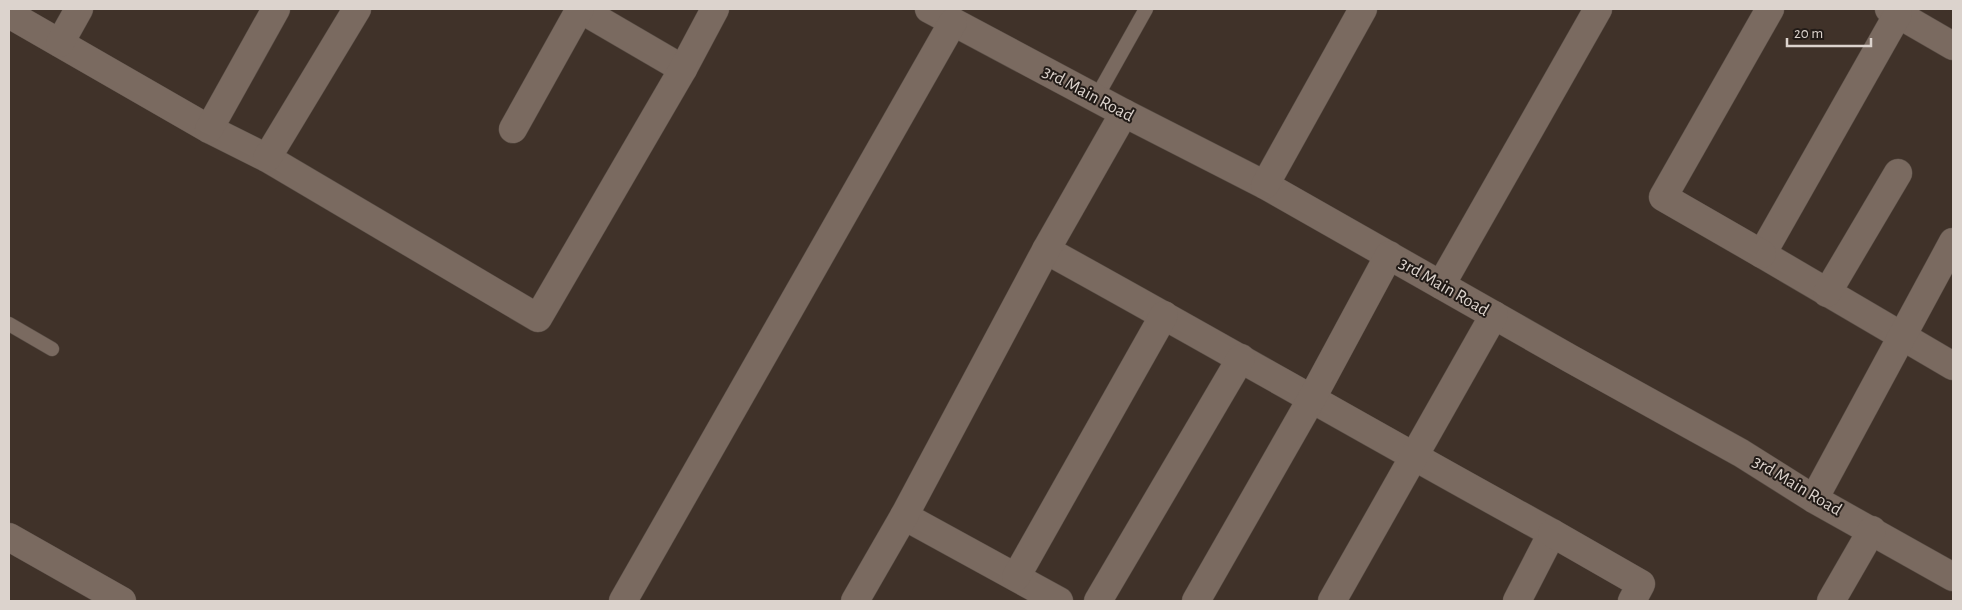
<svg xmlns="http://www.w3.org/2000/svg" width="1962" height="610" font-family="'Alegreya Sans',sans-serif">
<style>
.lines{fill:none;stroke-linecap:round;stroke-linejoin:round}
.lane-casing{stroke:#594e46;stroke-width:15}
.street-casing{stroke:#594e46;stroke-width:29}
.lane{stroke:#7a6a60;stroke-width:14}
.street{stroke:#7a6a60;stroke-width:28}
.labels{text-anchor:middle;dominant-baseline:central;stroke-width:4;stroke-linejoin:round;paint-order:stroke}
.street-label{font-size:18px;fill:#dcd3cd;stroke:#221b17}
</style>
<rect width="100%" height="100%" fill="#403229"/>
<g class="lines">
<!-- lane casing -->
<g class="lane-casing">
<g id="lane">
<path d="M1096,98L1146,9"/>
<path d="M9,324L52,349"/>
</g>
</g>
<!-- street casing -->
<g class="street-casing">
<g id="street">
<path d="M580,9L683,69"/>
<path d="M929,9L1124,113L1265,185L1571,359L1741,453L1814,499L1953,577"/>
<path d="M1889,9L1953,46"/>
<path d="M9,14L209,129L267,158L538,318L683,69L715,9"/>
<path d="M1898,14L1762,254L1953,366"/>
<path d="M60,43L79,9"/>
<path d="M209,129L276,9"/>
<path d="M513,129L580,9"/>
<path d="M267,158L357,9"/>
<path d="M1265,185L1363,9"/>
<path d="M1046,250C1215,343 1382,440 1552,533L1517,601"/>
<path d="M1762,254L1663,197L1770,9"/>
<path d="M1441,285L1598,9"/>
<path d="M1827,293L1898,173"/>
<path d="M1814,499L1953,242"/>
<path d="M904,516L1059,601"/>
<path d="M1552,533L1641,584L1632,601"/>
<path d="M9,537L122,601"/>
<path d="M1016,577L1164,315"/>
<path d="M623,601L953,22"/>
<path d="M855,601L904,516L1046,250L1124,113"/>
<path d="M1098,601L1241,358"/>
<path d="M1196,601L1312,398L1389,255"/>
<path d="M1332,601L1494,315"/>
<path d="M1831,601L1872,530"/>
</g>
</g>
<!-- lane -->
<use href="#lane" class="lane"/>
<!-- street -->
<use href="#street" class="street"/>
</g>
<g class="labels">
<!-- street labels -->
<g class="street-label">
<text transform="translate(1088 94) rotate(28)">3rd Main Road</text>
<text transform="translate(1444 287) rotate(30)">3rd Main Road</text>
<text transform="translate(1797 486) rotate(31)">3rd Main Road</text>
</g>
</g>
<!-- border -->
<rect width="1962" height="610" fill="none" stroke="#dcd3cd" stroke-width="20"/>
<!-- scale -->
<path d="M1787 38v8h84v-8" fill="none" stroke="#dcd3cd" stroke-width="2.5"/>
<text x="1794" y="38" font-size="15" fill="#dcd3cd" stroke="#221b17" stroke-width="4" paint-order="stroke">20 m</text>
</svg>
